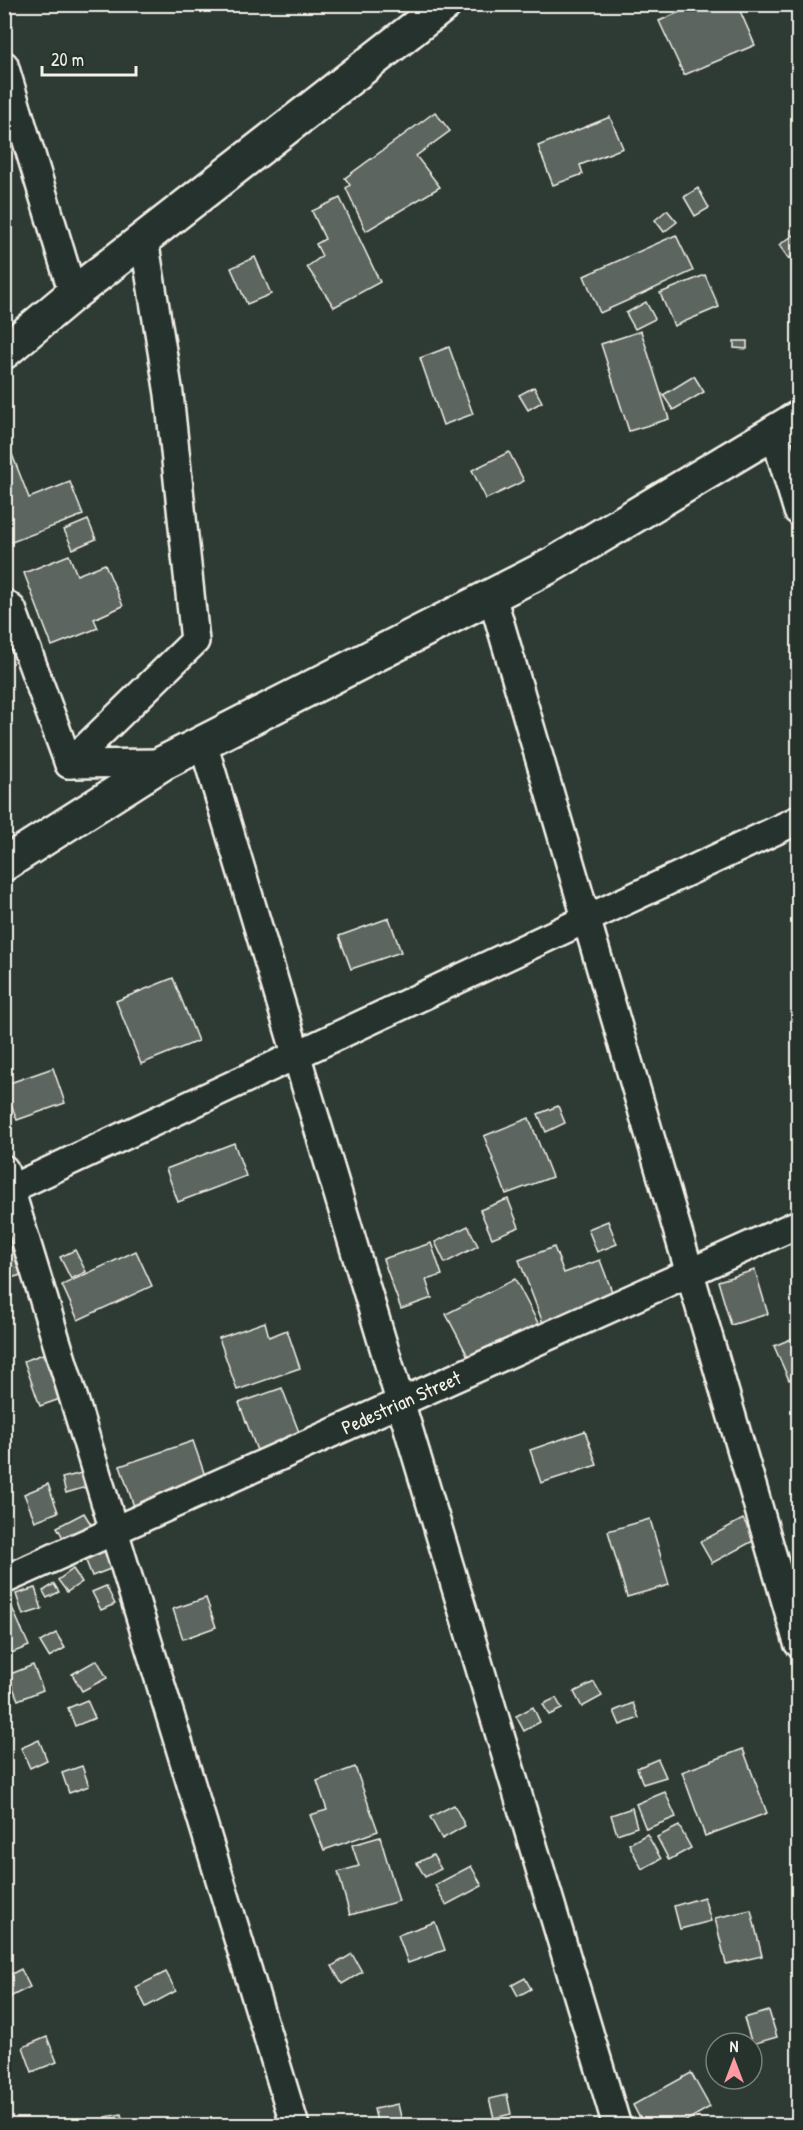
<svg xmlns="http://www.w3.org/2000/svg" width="803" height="2130" font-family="'Patrick Hand',sans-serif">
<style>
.building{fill:#5c655e;stroke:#f4f1e8;stroke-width:1.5}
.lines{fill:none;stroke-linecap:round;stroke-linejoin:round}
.street-casing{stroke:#f4f1e8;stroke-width:32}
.secondary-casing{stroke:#f4f1e8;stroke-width:38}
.street{stroke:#26332d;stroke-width:27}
.secondary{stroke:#26332d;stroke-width:33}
.labels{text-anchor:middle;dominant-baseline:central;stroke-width:5;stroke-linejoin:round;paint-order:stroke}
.street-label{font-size:20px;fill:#f4f1e8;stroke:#26332d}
</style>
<rect width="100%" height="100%" fill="#2e3b34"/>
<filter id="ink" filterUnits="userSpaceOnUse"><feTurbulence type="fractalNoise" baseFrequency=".0167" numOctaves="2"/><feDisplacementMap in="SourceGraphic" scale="12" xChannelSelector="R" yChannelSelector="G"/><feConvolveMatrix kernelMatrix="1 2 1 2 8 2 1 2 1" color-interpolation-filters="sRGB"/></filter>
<g filter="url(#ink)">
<!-- building -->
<g class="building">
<path d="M698,4H737L755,45L684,75L659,21Z"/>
<path d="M435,112L450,131L416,156L440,187L366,231L346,188L350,185L345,178Z"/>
<path d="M610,117L623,148L580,165L583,174L553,185L538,146Z"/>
<path d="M698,188L709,208L695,216L684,197Z"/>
<path d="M340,198L380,282L334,307L307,267L322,256L316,244L325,239L312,211Z"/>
<path d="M667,210L677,222L664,232L655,220Z"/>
<path d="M676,235L693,271L600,313L584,276Z"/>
<path d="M794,235L798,242V252L789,259L779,245Z"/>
<path d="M255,257L271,294L247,304L231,268Z"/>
<path d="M705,275L719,307L674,326L660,293Z"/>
<path d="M646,302L655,319L635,329L626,313Z"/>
<path d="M641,331L669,419L629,431L601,344Z"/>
<path d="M734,341H747V349L734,348Z"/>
<path d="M449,347L473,414L443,425L420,358Z"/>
<path d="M694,376L704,392L673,410L663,395Z"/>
<path d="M534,387L542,402L528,410L519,395Z"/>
<path d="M10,449L29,498L70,482L83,515L4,545V451Z"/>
<path d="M509,452L524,481L486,499L472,470Z"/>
<path d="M88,520L96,539L73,549L64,530Z"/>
<path d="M69,555L77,575L105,564L123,606L94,619L98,628L52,646L24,573Z"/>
<path d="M389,918L401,952L351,969L339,936Z"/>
<path d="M173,978L198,1041L141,1064L116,1001Z"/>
<path d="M53,1068L65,1103L17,1120L4,1085Z"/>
<path d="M798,1073V1097L790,1076Z"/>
<path d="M558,1106L565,1123L546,1132L538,1114Z"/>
<path d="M529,1118L552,1177L506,1194L484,1136Z"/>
<path d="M234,1143L246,1176L178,1202L166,1169Z"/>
<path d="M508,1199L519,1227L492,1238L480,1210Z"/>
<path d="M608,1221L617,1244L597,1252L588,1229Z"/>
<path d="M4,1223L21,1275L11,1278L4,1258Z"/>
<path d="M468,1226L478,1246L445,1263L435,1242Z"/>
<path d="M431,1243L442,1275L426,1280L432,1298L401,1309L383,1259Z"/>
<path d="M554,1247L564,1273L600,1260L614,1297L543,1323L519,1260Z"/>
<path d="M75,1250L86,1272L71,1279L60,1257Z"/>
<path d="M136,1251L152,1286L78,1320L62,1285Z"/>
<path d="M755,1270L768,1314L731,1325L718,1281Z"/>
<path d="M515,1279L539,1325L470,1360L446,1314Z"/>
<path d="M265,1322L269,1337L287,1330L300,1368L237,1390L219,1338Z"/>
<path d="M798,1336V1376L789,1380L774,1346Z"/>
<path d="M43,1354L60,1399L40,1406L24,1361Z"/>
<path d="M282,1388L304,1445L261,1461L239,1403Z"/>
<path d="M585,1431L597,1465L541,1483L530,1450Z"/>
<path d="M193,1441L210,1490L137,1515L120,1466Z"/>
<path d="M82,1473L86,1487L66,1493L62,1478Z"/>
<path d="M48,1484L58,1512L35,1521L24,1494Z"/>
<path d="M84,1513L92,1526L65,1541L57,1527Z"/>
<path d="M650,1519L669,1585L627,1597L608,1531Z"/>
<path d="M743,1519L755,1540L712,1563L700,1542Z"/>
<path d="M106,1548L113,1568L92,1576L84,1556Z"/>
<path d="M73,1569L82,1582L67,1592L58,1580Z"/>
<path d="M54,1584L59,1592L47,1598L43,1591Z"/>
<path d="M106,1586L115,1604L101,1610L92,1592Z"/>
<path d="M35,1588L42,1609L23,1615L16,1594Z"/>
<path d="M206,1598L216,1627L183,1639L173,1609Z"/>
<path d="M10,1603L29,1646L4,1656V1605Z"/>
<path d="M56,1633L65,1648L49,1657L40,1642Z"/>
<path d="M97,1660L107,1678L82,1691L72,1674Z"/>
<path d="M33,1665L43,1690L18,1700L8,1675Z"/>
<path d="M594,1682L602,1696L582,1707L574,1692Z"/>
<path d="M556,1698L562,1709L549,1715L543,1704Z"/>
<path d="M87,1700L95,1718L75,1726L68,1708Z"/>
<path d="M633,1703L639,1718L620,1725L614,1711Z"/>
<path d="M533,1707L540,1722L524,1731L516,1716Z"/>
<path d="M39,1740L47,1760L30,1768L21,1748Z"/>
<path d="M743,1749L767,1813L705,1836L682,1772Z"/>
<path d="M658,1759L666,1777L643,1784L637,1768Z"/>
<path d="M82,1766L89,1786L69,1793L62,1773Z"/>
<path d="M355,1767L378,1831L324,1850L310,1815L327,1810L317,1781Z"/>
<path d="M665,1792L676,1817L646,1829L636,1804Z"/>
<path d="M454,1805L465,1826L442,1839L430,1817Z"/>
<path d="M632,1808L637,1827L617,1834L611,1815Z"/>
<path d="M679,1826L691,1848L669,1860L657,1837Z"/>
<path d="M647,1834L661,1859L642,1869L629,1844Z"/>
<path d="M380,1837L399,1901L350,1915L338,1872L359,1866L352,1845Z"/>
<path d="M433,1855L441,1869L425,1877L417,1863Z"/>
<path d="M471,1866L482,1886L446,1905L435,1885Z"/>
<path d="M704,1897L711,1921L680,1929L674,1906Z"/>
<path d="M751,1910L762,1956L726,1964L715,1918Z"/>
<path d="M435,1922L445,1950L408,1963L398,1935Z"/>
<path d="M352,1954L362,1972L342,1984L332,1966Z"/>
<path d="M21,1969L30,1987L4,2000V1978Z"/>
<path d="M166,1972L176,1991L146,2007L136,1987Z"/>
<path d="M525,1978L531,1989L518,1996L512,1985Z"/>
<path d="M769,2011L777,2037L752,2044L744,2018Z"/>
<path d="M47,2037L57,2062L32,2072L23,2047Z"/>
<path d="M6,2055L14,2078L4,2082V2056Z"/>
<path d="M691,2073L710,2107L677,2126H644L633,2105Z"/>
<path d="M507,2095L511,2114L494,2118L489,2099Z"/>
<path d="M398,2104L403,2126H378L374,2109Z"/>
<path d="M121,2114L124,2126H106L105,2117Z"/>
</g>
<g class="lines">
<!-- street casing -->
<g class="street-casing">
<g id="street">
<path d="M4,65L73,294"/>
<path d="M144,239L169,394L195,641L69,764L163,763"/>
<path d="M774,432L798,511"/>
<path d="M492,596L798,1643"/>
<path d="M4,603L12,609L69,764"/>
<path d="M203,743L617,2126"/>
<path d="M4,1169L295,2126"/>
<path d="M4,1192L798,820"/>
<path d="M4,1580L798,1224"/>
</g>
</g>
<!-- secondary casing -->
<g class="secondary-casing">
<g id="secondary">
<path d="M4,352L73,294L445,4"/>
<path d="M4,864L163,763L552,565L798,418"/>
</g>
</g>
<!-- street -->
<use href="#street" class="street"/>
<!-- secondary -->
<use href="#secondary" class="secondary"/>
</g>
</g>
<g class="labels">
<!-- street labels -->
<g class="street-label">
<text transform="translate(401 1402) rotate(-24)">Pedestrian Street</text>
</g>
</g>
<!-- margin -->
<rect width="803" height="2130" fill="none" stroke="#26332d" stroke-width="24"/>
<rect x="12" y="12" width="779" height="2106" fill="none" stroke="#f4f1e8" stroke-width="2" filter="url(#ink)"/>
<!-- north arrow -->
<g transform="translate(734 2061)"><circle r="28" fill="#26332d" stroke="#787f78" stroke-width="1.5"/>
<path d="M0-4.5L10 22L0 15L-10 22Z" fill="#ff9aa2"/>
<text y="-9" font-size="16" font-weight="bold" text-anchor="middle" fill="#f4f1e8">N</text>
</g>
<!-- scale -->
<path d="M42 66v9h94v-9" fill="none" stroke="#f4f1e8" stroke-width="3"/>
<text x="51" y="66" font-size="18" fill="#f4f1e8" stroke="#26332d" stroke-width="4.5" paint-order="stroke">20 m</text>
</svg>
